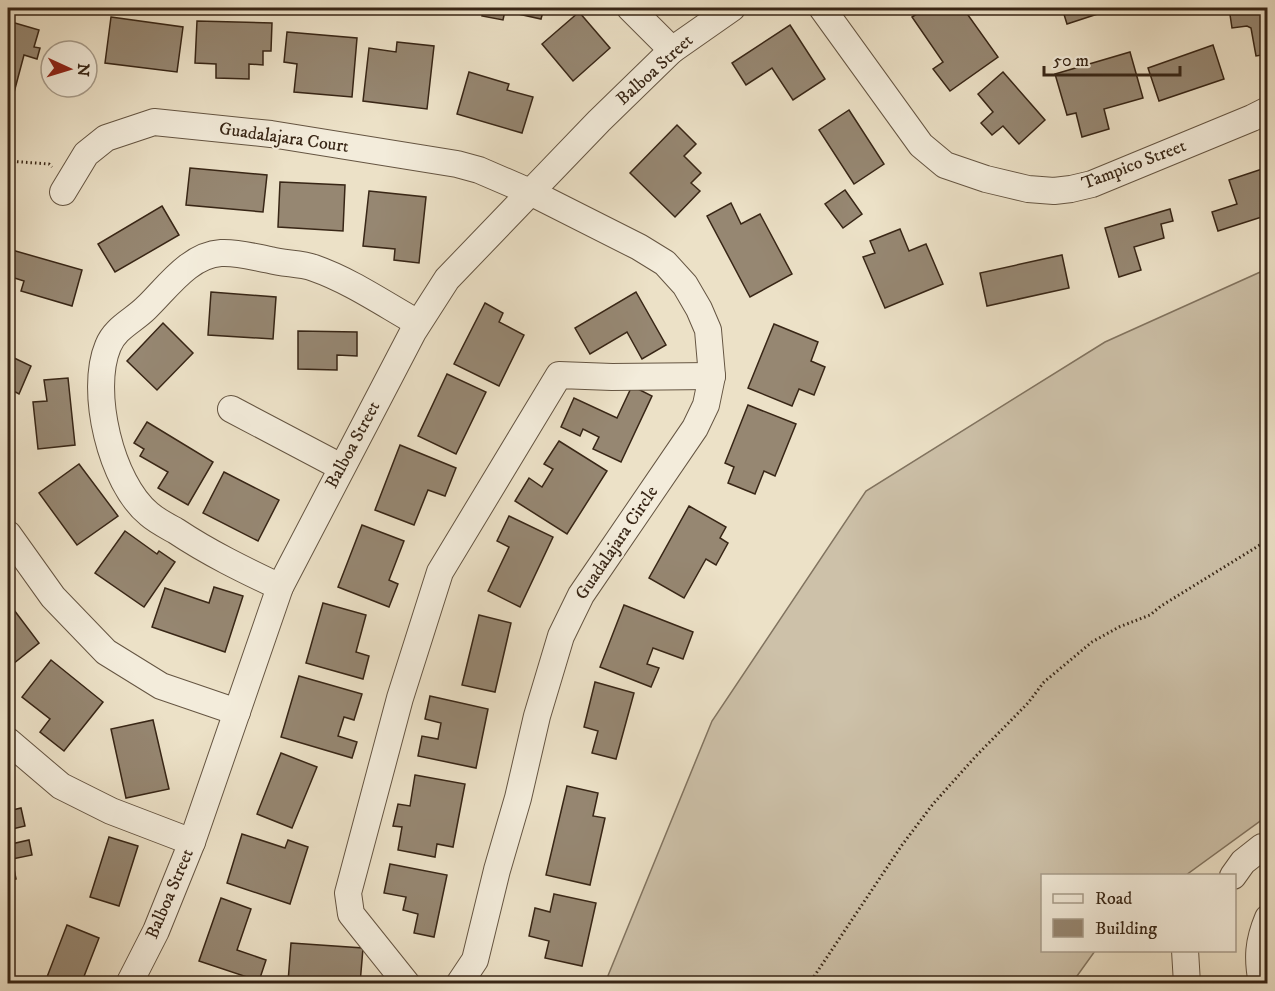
<svg xmlns="http://www.w3.org/2000/svg" width="1275" height="991" font-family="'IM FELL DW Pica',serif">
<style>
.grass{fill:#cdc1a9;stroke:#827460;stroke-width:1.5}
.building{fill:#968772;stroke:#382616;stroke-width:1.5}
.lines{fill:none;stroke-linecap:round;stroke-linejoin:round}
.minor-casing{stroke:#655542;stroke-width:28}
.path{stroke:#382616;stroke-width:3;stroke-dasharray:1.5 3;stroke-linecap:butt}
.minor{stroke:#f3ecdb;stroke-width:26}
.labels{text-anchor:middle;dominant-baseline:central;stroke-width:4.5;stroke-linejoin:round;paint-order:stroke}
.street-label{font-size:18px;fill:#382616;stroke:#f3ecdb}
</style>
<rect width="100%" height="100%" fill="#ece1c7"/>
<filter id="stains"><feTurbulence type="fractalNoise" baseFrequency=".00333" numOctaves="4"/><feColorMatrix values="0 0 0 0 .2 0 0 0 0 .09 0 0 0 0 .02 0 0 0 .5 -.17"/></filter>
<radialGradient id="worn" r=".72"><stop offset=".6" stop-color="#630" stop-opacity="0"/><stop offset="1" stop-color="#630" stop-opacity=".3"/></radialGradient>
<!-- grass -->
<path class="grass" d="M1267,269V816L1186,875L1042,876V950L1095,951L1072,983H605L712,721L866,491L1105,342Z"/>
<!-- building -->
<g class="building">
<path d="M415,8H470V13Z"/>
<path d="M484,8H544L541,19L505,11L503,20L482,16Z"/>
<path d="M926,8H963L998,57L950,91L933,69L943,62L912,17Z"/>
<path d="M1062,8H1116L1067,24Z"/>
<path d="M1229,8H1268V54L1256,56L1251,28L1247,26L1232,28Z"/>
<path d="M579,12L610,48L573,81L542,44Z"/>
<path d="M111,17L183,27L177,72L105,63Z"/>
<path d="M8,21L39,30L34,47L40,48L37,59L24,55L8,115Z"/>
<path d="M197,21L272,23L271,51H263V65L249,64V79L216,78V64L195,63Z"/>
<path d="M790,25L825,79L793,100L772,68L746,85L732,63Z"/>
<path d="M287,32L357,38L352,97L294,92L297,64L284,62Z"/>
<path d="M397,42L434,46L427,109L363,101L369,48L396,52Z"/>
<path d="M1213,45L1224,79L1159,101L1148,68Z"/>
<path d="M1130,52L1143,98L1104,109L1109,129L1082,137L1076,113L1067,115L1055,74Z"/>
<path d="M469,72L509,84L507,90L533,97L522,133L457,114Z"/>
<path d="M1003,72L1045,120L1019,144L1003,126L992,135L981,123L993,112L978,94Z"/>
<path d="M849,110L884,164L854,184L819,130Z"/>
<path d="M677,125L696,144L684,156L701,173L691,183L700,191L675,217L630,173Z"/>
<path d="M1268,167V215L1218,231L1212,212L1237,204L1229,180Z"/>
<path d="M190,168L267,175L263,212L186,205Z"/>
<path d="M280,182L345,185L343,231L278,227Z"/>
<path d="M845,190L862,214L843,228L825,204Z"/>
<path d="M369,191L426,197L419,263L394,260L395,249L363,246Z"/>
<path d="M731,203L741,224L760,214L792,274L750,297L707,216Z"/>
<path d="M162,206L179,235L115,272L98,244Z"/>
<path d="M1170,209L1173,221L1161,224L1164,238L1134,247L1141,270L1119,277L1105,228Z"/>
<path d="M900,229L909,251L926,244L943,284L885,308L863,257L875,253L870,241Z"/>
<path d="M12,250L82,270L72,306L21,291L24,281L8,276Z"/>
<path d="M1062,255L1069,288L987,306L980,273Z"/>
<path d="M211,292L276,297L273,339L208,335Z"/>
<path d="M636,292L666,345L642,359L627,332L590,354L575,328Z"/>
<path d="M485,303L503,313L499,322L524,335L499,386L454,364Z"/>
<path d="M163,323L193,353L157,390L127,361Z"/>
<path d="M774,324L818,342L811,361L825,367L814,395L799,389L792,406L748,388Z"/>
<path d="M298,331L357,332V356L337,355V370L298,369Z"/>
<path d="M8,355L31,366L19,394L8,388Z"/>
<path d="M447,374L486,392L456,454L418,436Z"/>
<path d="M68,378L75,445L38,449L33,402L47,401L44,380Z"/>
<path d="M632,386L652,396L621,462L593,449L599,437L583,429L580,436L561,427L574,398L617,418Z"/>
<path d="M748,405L796,424L775,476L764,471L755,494L728,483L734,467L725,463Z"/>
<path d="M147,422L213,462L188,505L158,488L168,472L140,456L144,449L134,443Z"/>
<path d="M559,441L607,471L567,534L515,501L529,478L542,487L553,469L544,464Z"/>
<path d="M400,445L456,468L445,496L428,490L414,525L375,510Z"/>
<path d="M79,464L118,516L77,545L39,493Z"/>
<path d="M224,472L279,500L258,541L203,513Z"/>
<path d="M689,506L726,527L720,538L728,543L716,565L706,559L684,598L649,578Z"/>
<path d="M509,516L553,537L520,607L488,591L509,547L497,541Z"/>
<path d="M362,525L404,541L389,580L398,584L389,607L338,587Z"/>
<path d="M125,531L157,554L159,551L175,562L144,607L95,573Z"/>
<path d="M214,587L243,596L225,652L152,627L165,588L209,603Z"/>
<path d="M8,602L39,643L8,668Z"/>
<path d="M323,603L366,615L356,652L369,656L363,679L306,663Z"/>
<path d="M624,605L693,632L683,659L653,648L647,664L659,668L651,687L600,667Z"/>
<path d="M479,615L511,623L495,692L462,685Z"/>
<path d="M51,660L103,702L64,751L40,732L50,719L22,697Z"/>
<path d="M299,676L362,694L354,720L344,717L338,736L357,742L352,758L281,737Z"/>
<path d="M595,682L634,693L616,759L592,753L598,731L584,727Z"/>
<path d="M430,696L488,709L476,768L418,756L422,736L438,739L441,723L425,719Z"/>
<path d="M153,720L169,789L126,798L111,729Z"/>
<path d="M281,753L317,767L292,828L257,814Z"/>
<path d="M415,775L465,784L453,847L437,844L435,857L398,850L402,827L393,826L398,804L410,806Z"/>
<path d="M567,786L598,793L593,816L605,818L590,885L546,875Z"/>
<path d="M21,808L25,826L8,830L11,844L29,840L32,855L12,859L16,879L8,881V811Z"/>
<path d="M242,834L285,848L288,840L308,847L290,904L227,883Z"/>
<path d="M109,837L138,846L119,906L90,897Z"/>
<path d="M390,864L447,875L434,937L414,933L418,914L403,910L406,897L384,893Z"/>
<path d="M554,894L596,903L582,966L545,958L549,941L529,936L535,908L550,912Z"/>
<path d="M221,898L251,909L237,950L266,960L259,981L199,961Z"/>
<path d="M67,925L99,938L81,984H64L47,977Z"/>
<path d="M291,943L363,948L360,984L288,982Z"/>
</g>
<g class="lines">
<!-- minor casing -->
<g class="minor-casing">
<g id="minor">
<path d="M630,8L672,50"/>
<path d="M822,8L921,145L945,165L986,179L1028,189L1054,191L1071,189L1092,184L1252,118L1268,110"/>
<path d="M63,192L86,154L106,138L154,122L271,134L457,164L479,170L530,192L639,247L665,263L685,285L699,309L708,330L712,376L706,405L695,428L581,595L561,636L537,716L518,798L497,870L475,960L459,984"/>
<path d="M231,409L341,467"/>
<path d="M8,534L53,597L106,652L161,686L237,712"/>
<path d="M280,587C244,570 209,553 176,531C167,526 157,521 149,514C111,483 89,391 108,346C115,328 133,321 146,308C167,288 189,255 221,253C238,252 253,257 270,260C284,264 300,263 314,268C351,281 384,304 418,323"/>
<path d="M8,741L61,786L111,811L192,842"/>
<path d="M1233,876L1243,862L1262,847L1268,851"/>
<path d="M1185,950L1187,984"/>
<path d="M129,984L156,931L192,842L280,587L413,332L447,279L599,121L672,50L732,8"/>
<path d="M407,984L351,914L348,893L400,698L440,572L559,375L612,377L712,376"/>
<path d="M1262,984C1257,958 1258,942 1268,918"/>
</g>
</g>
<!-- path -->
<g class="path">
<path d="M8,161L49,164L52,167"/>
<path d="M809,984L902,845L933,804L976,756L1028,703L1044,682L1092,642L1119,627L1150,615L1161,606L1268,540"/>
</g>
<!-- minor -->
<use href="#minor" class="minor"/>
</g>
<g class="labels">
<!-- street labels -->
<g class="street-label">
<text transform="translate(655 70) rotate(-42)">Balboa Street</text>
<text transform="translate(284 138) rotate(8)">Guadalajara Court</text>
<text transform="translate(1134 165) rotate(-21)">Tampico Street</text>
<text transform="translate(353 445) rotate(-62)">Balboa Street</text>
<text transform="translate(617 543) rotate(-56)">Guadalajara Circle</text>
<text transform="translate(170 894) rotate(-67)">Balboa Street</text>
</g>
</g>
<!-- margin -->
<rect width="1275" height="991" fill="none" stroke="#ece1c7" stroke-width="30"/>
<rect x="9" y="9" width="1257" height="973" fill="none" stroke="#382616" stroke-width="3"/>
<rect x="15" y="15" width="1245" height="961" fill="none" stroke="#382616" stroke-width="1.5"/>
<!-- legend -->
<rect x="1041" y="874" width="195" height="78" fill="#f3ecdb" stroke="#a89d8c" stroke-width="1.5"/>
<rect x="1053" y="894" width="30" height="9" fill="#f3ecdb" stroke="#a89d8c" stroke-width="1.5"/>
<text x="1095" y="904" font-size="18" fill="#382616">Road</text>
<rect x="1053" y="919" width="30" height="18" fill="#968772" stroke="#a89d8c" stroke-width="1.5"/>
<text x="1095" y="934" font-size="18" fill="#382616">Building</text>
<!-- north arrow -->
<g transform="translate(69 69) rotate(94)"><circle r="28" fill="#f3ecdb" stroke="#a89d8c" stroke-width="1.5"/>
<path d="M0-4.5L10 22L0 15L-10 22Z" fill="#8f2418"/>
<text y="-9" font-size="16" font-weight="bold" text-anchor="middle" fill="#382616">N</text>
</g>
<!-- scale -->
<path d="M1044 66v9h136v-9" fill="none" stroke="#382616" stroke-width="3"/>
<text x="1053" y="66" font-size="18" fill="#382616" stroke="#f3ecdb" stroke-width="4.5" paint-order="stroke">50 m</text>
<rect width="100%" height="100%" filter="url(#stains)"/>
<rect width="100%" height="100%" fill="url(#worn)"/>
</svg>
